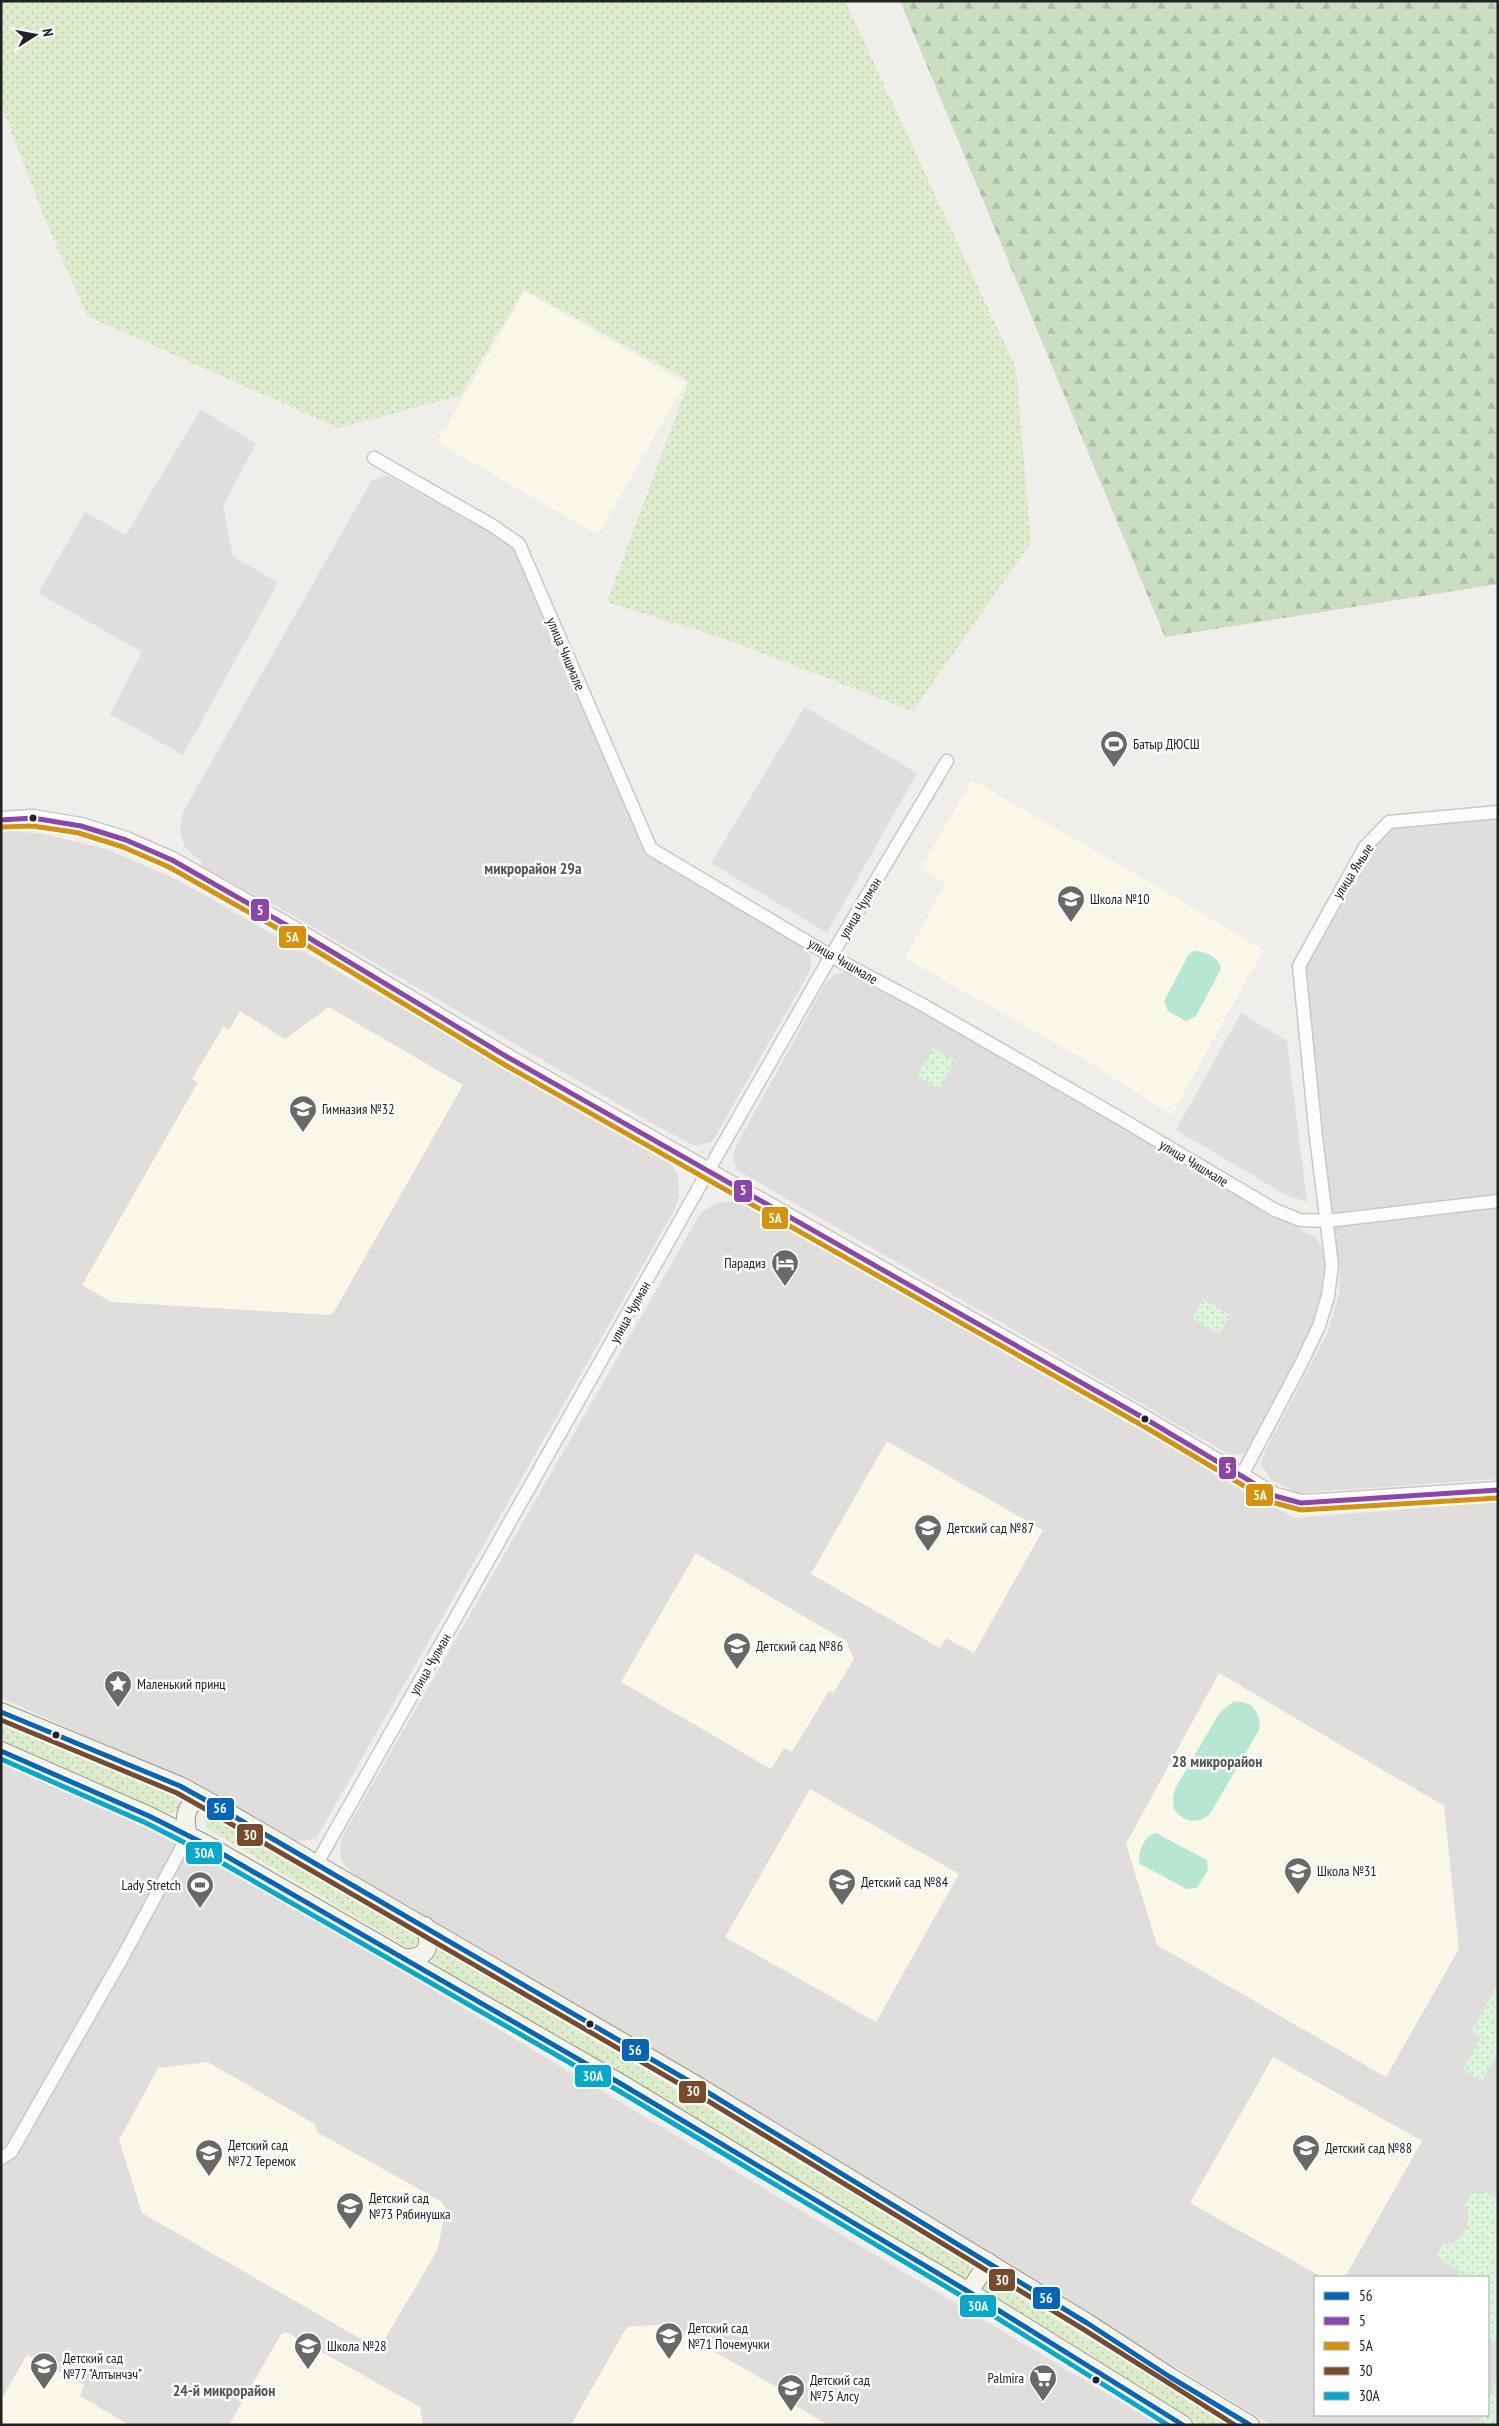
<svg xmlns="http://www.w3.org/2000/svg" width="1499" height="2426" font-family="'PT Sans Narrow',sans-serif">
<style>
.residential{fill:#dfdedc}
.education{fill:#f8f7e8}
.grass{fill:url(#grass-dots)}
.forest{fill:url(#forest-firs)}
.park{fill:url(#park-dots)}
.pitch{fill:#b7e6d2}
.parking{fill:#e0dfde}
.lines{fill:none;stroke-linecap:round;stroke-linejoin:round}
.minor-casing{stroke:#c9c8c7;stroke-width:15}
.tertiary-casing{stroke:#c9c8c7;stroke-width:19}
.secondary-casing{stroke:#999a82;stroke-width:20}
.minor{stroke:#fdfcfc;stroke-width:12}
.tertiary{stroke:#fdfcfc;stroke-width:16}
.secondary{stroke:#f4f4ed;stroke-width:18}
.bus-1-casing{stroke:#fff;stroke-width:9}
.bus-2-casing{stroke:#fff;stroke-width:9}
.bus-3-casing{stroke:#fff;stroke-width:9}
.bus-4-casing{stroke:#fff;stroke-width:9}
.bus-5-casing{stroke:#fff;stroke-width:9}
.bus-1{stroke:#0065bd;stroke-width:5}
.bus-2{stroke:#8e44ad;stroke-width:5}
.bus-3{stroke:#d79205;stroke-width:5}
.bus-4{stroke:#7a4b2a;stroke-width:5}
.bus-5{stroke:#00a9ce;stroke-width:5}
.bus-dot{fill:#222;stroke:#fff;stroke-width:2}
.labels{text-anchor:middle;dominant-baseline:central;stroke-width:5;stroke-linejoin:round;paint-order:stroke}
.street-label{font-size:14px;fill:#222;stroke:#fff}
.poi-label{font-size:14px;fill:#222;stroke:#fff;text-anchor:start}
.quarter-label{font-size:16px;font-weight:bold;fill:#555;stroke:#fff}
.line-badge{stroke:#fff;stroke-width:2}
.badge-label{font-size:14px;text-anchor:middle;font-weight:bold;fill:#fff}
</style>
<defs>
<pattern id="grass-dots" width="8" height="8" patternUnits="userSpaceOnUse" patternTransform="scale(1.25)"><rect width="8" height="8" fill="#ddeccb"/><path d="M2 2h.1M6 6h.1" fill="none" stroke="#bdcaae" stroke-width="1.8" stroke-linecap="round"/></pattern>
<pattern id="forest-firs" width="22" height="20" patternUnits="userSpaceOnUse" patternTransform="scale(1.25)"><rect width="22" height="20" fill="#cbdec1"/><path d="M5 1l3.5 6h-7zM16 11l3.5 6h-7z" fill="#aebea6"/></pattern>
<pattern id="park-dots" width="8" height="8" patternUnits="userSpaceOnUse" patternTransform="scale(1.25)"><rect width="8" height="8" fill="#daf5da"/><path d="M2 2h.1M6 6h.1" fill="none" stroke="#bbd2bb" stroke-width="1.8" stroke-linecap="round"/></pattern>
</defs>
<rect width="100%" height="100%" fill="#f0eeeb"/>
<!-- residential -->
<g class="residential">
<path d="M386,475L510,543L516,549L644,849L804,945L811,958L810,971L712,1142L695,1146L653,1124L204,864L185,848L180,832L183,812L372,480Z"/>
<path d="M1498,813V1479L1298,1493L1272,1481L1261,1464L1265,1451L1327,1334L1339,1294L1340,1268L1335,1238L1305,968L1380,826Z"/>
<path d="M11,831L45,834L106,849L178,880L669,1161L678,1175L679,1196L676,1207L316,1839L296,1841L205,1789L1,1698V832Z"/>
<path d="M844,972L855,974L1316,1238L1323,1249L1326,1261L1322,1293L1316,1315L1309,1332L1247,1452L1232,1456L737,1170L733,1157L736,1146L825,984L834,975Z"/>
<path d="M733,1201L746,1204L1294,1518L1498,1502V1984L1472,2031L1481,2037L1463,2070L1482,2080L1498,2053V2193L1495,2198L1483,2191L1479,2196L1473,2192L1468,2208L1469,2222L1464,2235L1453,2243L1443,2244L1437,2255L1460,2271L1457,2277H1315V2415H1483L1477,2425H1272L354,1875L343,1863L340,1853L342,1837L696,1221L703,1211L716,1203Z"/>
<path d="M1,1759L149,1823L201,1851L1159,2425H1Z"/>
<path d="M1488,2337L1498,2344V2374L1488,2405Z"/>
</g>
<!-- education -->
<g class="education">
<path d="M525,292L685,383L598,535L437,442Z"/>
<path d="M972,780L1175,897L1263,950L1172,1115L1087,1061L905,958L946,883L921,868Z"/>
<path d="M329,1007L463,1085L334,1312L330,1315L111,1302L82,1285L198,1082L192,1079L223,1027L229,1030L240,1011L285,1039Z"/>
<path d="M887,1441L1043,1530L974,1653L946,1638L940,1648L811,1574Z"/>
<path d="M696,1553L846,1641L854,1659L834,1692L829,1691L792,1752L784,1748L771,1769L621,1682Z"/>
<path d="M1219,1673L1444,1806L1459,1949L1386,2077L1157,1945L1126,1844Z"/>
<path d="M810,1789L959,1874L876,2022L725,1937Z"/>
<path d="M1273,2057L1422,2141L1345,2277H1322L1190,2203Z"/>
<path d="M208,2062L315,2124L317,2132L442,2202L446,2209L437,2251L380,2347H375L142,2213L119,2140L158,2068Z"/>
<path d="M666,2324L787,2393L784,2399L828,2425H571L627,2327Z"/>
<path d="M286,2332L420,2407L423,2425H229L281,2334Z"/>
<path d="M27,2355L84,2385L80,2396L129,2425H1V2400Z"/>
</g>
<!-- grass -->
<g class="grass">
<path d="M1,1H845L1016,368L1031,543L913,711L728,640L607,602L689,381L524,289L460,396L338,428L87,316L44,217L1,105Z"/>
<path d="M1,1716L173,1796L178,1801V1808L172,1813H167L1,1740Z"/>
<path d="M214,1815L414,1933L418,1938L417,1944L412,1948L406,1947L210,1830L206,1826V1820Z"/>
<path d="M437,1949L443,1950L969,2264L973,2272L969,2277L960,2278L434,1964L430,1957Z"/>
<path d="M987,2281H992L1232,2425H1201L985,2296L981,2288Z"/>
</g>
<!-- forest -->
<path class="forest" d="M900,1H1498V584L1165,637Z"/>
<!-- park -->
<g class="park">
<path d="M933,1048L955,1060L940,1089L917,1076Z"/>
<path d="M1203,1299L1230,1315L1219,1334L1192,1318Z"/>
<path d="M1498,1984V2053L1482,2080L1463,2070L1481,2037L1471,2031Z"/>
<path d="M1482,2190L1495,2198L1498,2193V2344L1488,2337V2277H1457L1460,2271L1437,2256L1443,2244L1447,2245C1465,2239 1470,2226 1468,2208L1464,2206L1473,2191L1479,2195Z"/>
<path d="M1498,2374V2425H1477L1483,2415H1488V2405Z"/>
</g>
<!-- pitch -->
<g class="pitch">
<path d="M1195,951C1205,951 1220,958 1221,969L1196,1016L1186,1021L1168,1011L1164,1001L1189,954Z"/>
<path d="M1233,1702C1251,1699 1262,1713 1259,1730L1210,1814C1198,1825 1183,1822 1174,1809L1173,1797L1175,1789L1220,1712Z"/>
<path d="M1156,1833L1207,1860L1208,1870L1197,1888L1187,1889L1140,1864C1136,1853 1145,1835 1156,1833Z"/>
</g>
<!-- parking -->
<g class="parking">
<path d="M201,409L256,444L223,506L233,556L278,583L183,755L110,714L142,652L38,593L85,512L126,535Z"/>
<path d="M805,707L917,773L827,933L711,863Z"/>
<path d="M513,808L587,851L579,864L511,826L508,815Z"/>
<path d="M214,859L272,892V903L268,909L199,869L203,862Z"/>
<path d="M1241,1013L1287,1041L1307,1202L1286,1195L1176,1130Z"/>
<path d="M1001,1125L1031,1141L1019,1163L989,1146Z"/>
<path d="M1135,1209L1153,1219L1142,1239L1124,1228Z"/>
<path d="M788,1232L840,1261L834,1271L782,1242Z"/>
<path d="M1199,1458L1279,1505L1276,1509L1271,1510L1199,1469L1197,1463Z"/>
<path d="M878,1661L886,1666L853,1722L845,1717Z"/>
<path d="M990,1728L997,1732L956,1802L948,1798Z"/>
<path d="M85,1824L148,1856L131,1888L67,1853Z"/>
<path d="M575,1939L594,1948L593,1956L595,1962L646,1990L655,1987L662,1991L652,2009L636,1999L633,2004L561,1962Z"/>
<path d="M48,2027L67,2039L54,2061L31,2054Z"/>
<path d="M1232,2231L1264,2250L1265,2259L1281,2268L1273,2282L1230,2257L1226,2242Z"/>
</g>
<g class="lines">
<!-- minor casing -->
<g class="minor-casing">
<g id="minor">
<path d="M374,458L493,526L519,544L651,849L831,956L923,1005L1106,1110L1275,1210L1300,1220L1327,1221L1498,1201"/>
<path d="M1241,1477L1301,1364L1319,1326L1328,1296L1332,1265L1316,1137L1299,966L1365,847L1389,822L1498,812"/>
<path d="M316,1865L724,1143L831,956L947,761"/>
<path d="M1,2158L11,2152L121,1960L188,1836"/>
</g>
</g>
<!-- tertiary casing -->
<g class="tertiary-casing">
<path id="tertiary" d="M1,820L33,818L81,826L126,840L172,860L309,938L509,1058L1149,1421L1275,1496L1301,1503L1321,1502L1498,1490"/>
</g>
<!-- secondary casing -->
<g class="secondary-casing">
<g id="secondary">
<path d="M1,1712L180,1786L211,1803L694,2084L1087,2323L1170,2377L1250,2425"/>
<path d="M1,1751L149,1816L207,1845L623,2085L864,2231L969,2292L1183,2425"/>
<path d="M188,1836C183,1818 185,1794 211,1803"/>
<path d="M404,1958C427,1959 432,1947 425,1926"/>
<path d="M969,2292L988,2262"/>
</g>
</g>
<!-- minor -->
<use href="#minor" class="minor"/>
<!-- tertiary -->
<use href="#tertiary" class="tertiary"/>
<!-- secondary -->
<use href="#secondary" class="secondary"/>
<!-- bus-1 casing -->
<g class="bus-1-casing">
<g id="bus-1">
<path d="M1,1712L180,1786L211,1803L694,2084L1087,2323L1170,2377L1250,2425"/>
<path d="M1,1751L149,1816L207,1845L623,2085L969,2292L1183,2425"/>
</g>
</g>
<!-- bus-2 casing -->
<g class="bus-2-casing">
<path id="bus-2" d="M1,820L33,818L81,826L126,840L172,860L309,938L509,1058L1149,1421L1275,1496L1301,1503L1498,1490"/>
</g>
<!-- bus-3 casing -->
<g class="bus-3-casing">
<path id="bus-3" d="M1,827L33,826L79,833L123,847L169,867L305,944L505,1065L1145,1427L1271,1502L1301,1510L1498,1498"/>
</g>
<!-- bus-4 casing -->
<g class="bus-4-casing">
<path id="bus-4" d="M1,1720L177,1793L207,1810L690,2090L1083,2329L1235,2425"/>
</g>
<!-- bus-5 casing -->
<g class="bus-5-casing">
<path id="bus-5" d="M1,1759L146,1823L203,1852L619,2091L965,2298L1168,2425"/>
</g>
<!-- bus-1 -->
<use href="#bus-1" class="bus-1"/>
<!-- bus-2 -->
<use href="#bus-2" class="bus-2"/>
<!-- bus-3 -->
<use href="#bus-3" class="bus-3"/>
<!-- bus-4 -->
<use href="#bus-4" class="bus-4"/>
<!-- bus-5 -->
<use href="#bus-5" class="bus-5"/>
</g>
<!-- icons -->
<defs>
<g id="stadium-pin" transform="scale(1.4375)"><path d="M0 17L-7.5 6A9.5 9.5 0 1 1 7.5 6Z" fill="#6a6968" stroke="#fff"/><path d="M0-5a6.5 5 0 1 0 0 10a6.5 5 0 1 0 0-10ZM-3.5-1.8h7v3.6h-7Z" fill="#fff"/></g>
<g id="school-pin" transform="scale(1.4375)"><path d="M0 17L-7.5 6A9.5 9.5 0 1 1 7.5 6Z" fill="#6a6968" stroke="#fff"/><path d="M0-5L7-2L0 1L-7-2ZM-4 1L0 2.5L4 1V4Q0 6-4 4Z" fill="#fff"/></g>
<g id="hotel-pin" transform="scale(1.4375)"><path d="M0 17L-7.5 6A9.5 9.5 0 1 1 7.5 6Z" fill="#6a6968" stroke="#fff"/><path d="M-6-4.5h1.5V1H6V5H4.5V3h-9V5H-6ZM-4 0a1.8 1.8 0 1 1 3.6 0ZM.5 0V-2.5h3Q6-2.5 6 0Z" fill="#fff"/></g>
<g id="sight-pin" transform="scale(1.4375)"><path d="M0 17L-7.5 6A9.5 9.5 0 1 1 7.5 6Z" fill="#6a6968" stroke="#fff"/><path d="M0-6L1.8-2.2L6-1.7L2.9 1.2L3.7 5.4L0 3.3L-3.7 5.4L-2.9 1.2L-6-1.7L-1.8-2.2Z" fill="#fff"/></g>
<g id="supermarket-pin" transform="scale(1.4375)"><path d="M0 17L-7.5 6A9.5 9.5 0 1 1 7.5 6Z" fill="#6a6968" stroke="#fff"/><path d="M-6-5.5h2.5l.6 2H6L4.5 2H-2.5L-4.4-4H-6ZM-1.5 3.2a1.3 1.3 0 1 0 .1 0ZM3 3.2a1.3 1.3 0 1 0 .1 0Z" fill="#fff"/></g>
</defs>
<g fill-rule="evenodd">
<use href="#stadium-pin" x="1114" y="744"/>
<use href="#school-pin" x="1071" y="899"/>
<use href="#school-pin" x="303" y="1109"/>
<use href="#hotel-pin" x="785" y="1263"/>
<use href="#school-pin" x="928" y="1528"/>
<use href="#school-pin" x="737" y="1646"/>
<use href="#sight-pin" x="118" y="1684"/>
<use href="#school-pin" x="1298" y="1871"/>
<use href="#school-pin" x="842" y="1882"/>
<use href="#stadium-pin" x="200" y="1885"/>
<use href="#school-pin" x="1306" y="2148"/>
<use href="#school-pin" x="209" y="2153"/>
<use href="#school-pin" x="350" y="2206"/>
<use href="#school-pin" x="669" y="2336"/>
<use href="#school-pin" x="308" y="2346"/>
<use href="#school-pin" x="44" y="2366"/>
<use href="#supermarket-pin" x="1043" y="2378"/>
<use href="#school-pin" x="791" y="2388"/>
</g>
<!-- markers -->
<g class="bus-dot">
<circle cx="33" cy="818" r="4.5"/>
<circle cx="1145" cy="1419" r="4.5"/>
<circle cx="56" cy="1735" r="4.5"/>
<circle cx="590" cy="2024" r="4.5"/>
<circle cx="1096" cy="2380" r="4.5"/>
</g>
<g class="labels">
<!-- street labels -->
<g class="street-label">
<text transform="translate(566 654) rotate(67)">улица Чишмале</text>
<text transform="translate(1353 871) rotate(-57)">улица Ямьле</text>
<text transform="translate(860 908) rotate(-59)">улица Чулман</text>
<text transform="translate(843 961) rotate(30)">улица Чишмале</text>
<text transform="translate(1194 1163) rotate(31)">улица Чишмале</text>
<text transform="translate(630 1312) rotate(-61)">улица Чулман</text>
<text transform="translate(430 1664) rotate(-60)">улица Чулман</text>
</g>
<!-- poi labels -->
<g class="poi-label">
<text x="1133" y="744">Батыр ДЮСШ</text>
<text x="1090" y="899">Школа №10</text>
<text x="322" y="1109">Гимназия №32</text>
<text x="766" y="1263" text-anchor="end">Парадиз</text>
<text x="947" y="1528">Детский сад №87</text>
<text x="756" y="1646">Детский сад №86</text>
<text x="137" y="1684">Маленький принц</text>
<text x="1317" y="1871">Школа №31</text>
<text x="861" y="1882">Детский сад №84</text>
<text x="181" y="1885" text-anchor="end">Lady Stretch</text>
<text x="228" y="2145">Детский сад<tspan x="228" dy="16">№72 Теремок</tspan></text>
<text x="1325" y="2148">Детский сад №88</text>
<text x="369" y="2198">Детский сад<tspan x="369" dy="16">№73 Рябинушка</tspan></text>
<text x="688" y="2328">Детский сад<tspan x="688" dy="16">№71 Почемучки</tspan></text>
<text x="327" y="2346">Школа №28</text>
<text x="63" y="2358">Детский сад<tspan x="63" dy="16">№77 "Алтынчэч"</tspan></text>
<text x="1024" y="2378" text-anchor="end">Palmira</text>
<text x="810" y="2380">Детский сад<tspan x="810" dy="16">№75 Алсу</tspan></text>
</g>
<!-- quarter labels -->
<g class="quarter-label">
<text x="533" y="868">микрорайон 29а</text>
<text x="1217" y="1761">28 микрорайон</text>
<text x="224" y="2390">24-й микрорайон</text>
</g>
</g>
<g class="line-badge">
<rect x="250" y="898" width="20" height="24" rx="5" fill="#8e44ad"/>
<rect x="278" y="925" width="29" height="24" rx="5" fill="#d79205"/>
<rect x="733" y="1179" width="20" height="24" rx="5" fill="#8e44ad"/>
<rect x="761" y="1206" width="28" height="24" rx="5" fill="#d79205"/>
<rect x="1218" y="1456" width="19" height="24" rx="5" fill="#8e44ad"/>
<rect x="1245" y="1483" width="29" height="24" rx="5" fill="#d79205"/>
<rect x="206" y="1797" width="29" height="24" rx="5" fill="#0065bd"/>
<rect x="236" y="1823" width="28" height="24" rx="5" fill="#7a4b2a"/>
<rect x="185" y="1841" width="38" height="24" rx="5" fill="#00a9ce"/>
<rect x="621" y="2038" width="29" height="24" rx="5" fill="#0065bd"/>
<rect x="574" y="2064" width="38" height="24" rx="5" fill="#00a9ce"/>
<rect x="678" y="2080" width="29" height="24" rx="5" fill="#7a4b2a"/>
<rect x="988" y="2268" width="28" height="24" rx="5" fill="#7a4b2a"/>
<rect x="1032" y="2286" width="29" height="24" rx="5" fill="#0065bd"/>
<rect x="959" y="2294" width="38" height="24" rx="5" fill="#00a9ce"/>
</g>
<g class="badge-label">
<text x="260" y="915">5</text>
<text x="292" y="942">5А</text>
<text x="743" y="1195">5</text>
<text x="775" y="1223">5А</text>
<text x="1228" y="1473">5</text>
<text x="1260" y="1500">5А</text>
<text x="220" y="1813">56</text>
<text x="250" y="1840">30</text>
<text x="204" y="1858">30А</text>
<text x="635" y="2055">56</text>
<text x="593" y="2081">30А</text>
<text x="693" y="2096">30</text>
<text x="1002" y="2285">30</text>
<text x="1046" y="2303">56</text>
<text x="978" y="2311">30А</text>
</g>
<!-- border -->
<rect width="1499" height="2426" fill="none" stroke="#222222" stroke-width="5"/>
<!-- legend -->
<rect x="1314" y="2276" width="175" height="140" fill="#ffffff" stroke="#a7a7a7"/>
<rect x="1324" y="2292" width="25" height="8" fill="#0065bd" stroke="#a7a7a7"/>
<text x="1359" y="2301" font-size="15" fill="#222222">56</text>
<rect x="1324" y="2317" width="25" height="8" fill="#8e44ad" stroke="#a7a7a7"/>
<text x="1359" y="2326" font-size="15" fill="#222222">5</text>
<rect x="1324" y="2342" width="25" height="8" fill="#d79205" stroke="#a7a7a7"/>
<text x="1359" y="2351" font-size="15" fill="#222222">5А</text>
<rect x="1324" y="2367" width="25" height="8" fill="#7a4b2a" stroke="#a7a7a7"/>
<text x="1359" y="2376" font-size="15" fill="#222222">30</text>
<rect x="1324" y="2392" width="25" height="8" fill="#00a9ce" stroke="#a7a7a7"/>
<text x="1359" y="2401" font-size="15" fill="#222222">30А</text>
<!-- north arrow -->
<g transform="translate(35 35) rotate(79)" stroke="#ffffff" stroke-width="4" paint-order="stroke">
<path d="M0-4L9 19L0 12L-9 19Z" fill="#222222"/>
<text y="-8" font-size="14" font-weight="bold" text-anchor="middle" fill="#222222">N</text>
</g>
</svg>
